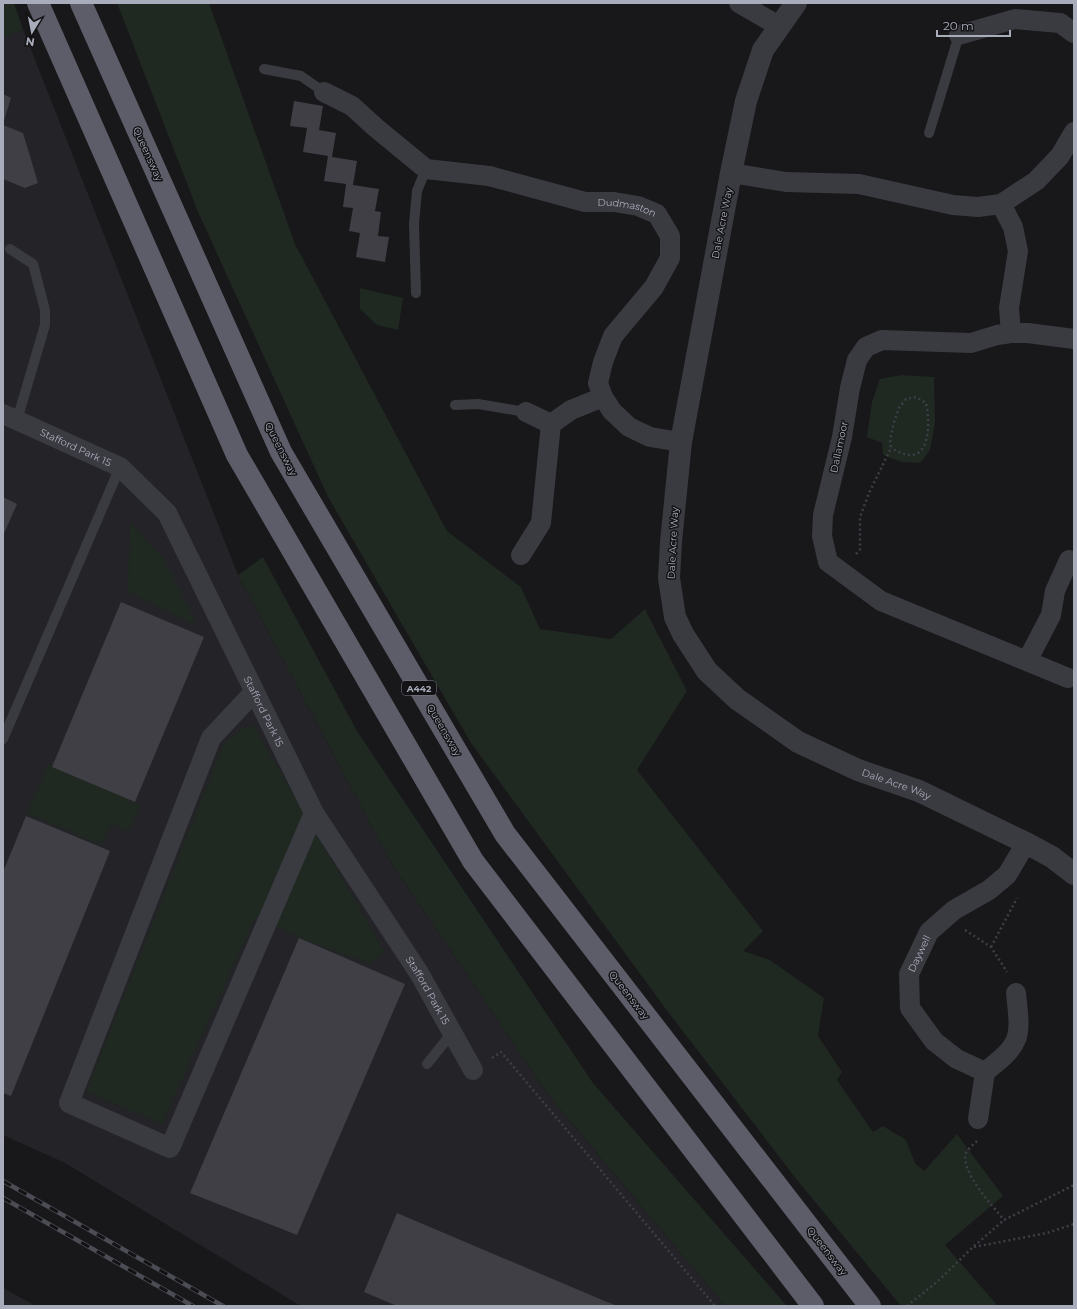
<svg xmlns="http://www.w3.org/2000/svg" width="1077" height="1309" font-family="Montserrat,sans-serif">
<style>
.built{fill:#242327}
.green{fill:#1f2821}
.building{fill:#3f3f45}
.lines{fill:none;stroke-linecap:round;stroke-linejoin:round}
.path{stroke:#3e3f46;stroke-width:2.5;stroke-dasharray:2 3;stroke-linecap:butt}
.service{stroke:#3a3a41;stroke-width:10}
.minor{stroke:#3a3a41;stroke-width:20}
.tertiary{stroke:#3a3a41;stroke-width:22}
.trunk{stroke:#5c5d68;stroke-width:22}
.rail-casing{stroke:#4b4c54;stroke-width:4.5}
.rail{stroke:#131215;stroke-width:3;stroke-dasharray:9;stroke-linecap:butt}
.labels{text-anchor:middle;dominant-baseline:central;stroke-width:3;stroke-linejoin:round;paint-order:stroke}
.shield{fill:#131215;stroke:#7c7e89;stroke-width:1}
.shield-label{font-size:9px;font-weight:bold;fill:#a9acbb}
.street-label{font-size:10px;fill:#a9acbb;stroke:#131215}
</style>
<rect width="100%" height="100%" fill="#18171a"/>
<!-- built -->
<g class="built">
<path d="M23,29L238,575L390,861L549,1096L725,1306H301L65,1163L3,1135V39Z"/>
<path d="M3,1288L36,1306H3Z"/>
</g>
<!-- green -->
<g class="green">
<path d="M3,3H14L23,29L3,39Z"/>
<path d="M117,3H209L295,244L447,531L521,587L540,629L611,639L645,609L687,691L637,770L763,931L743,951L770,960L824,998L818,1036L842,1072L837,1080L873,1132L883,1126L906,1140L915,1163L924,1171L957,1134L1003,1196L945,1245L998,1306H901L797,1180L665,1008L471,743L328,497L198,212Z"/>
<path d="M360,288L403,298L398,330L377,325L360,309Z"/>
<path d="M901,375L934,377L935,423L930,450L920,463L901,462L883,455L882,443L867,437L872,402L880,379Z"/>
<path d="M130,522L166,562L198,626L128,591Z"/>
<path d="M263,557L357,731L593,1083L787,1306H725L549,1096L390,861L238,575Z"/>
<path d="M252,723L385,952L370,964L299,938L256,916L162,1124L86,1092L224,742Z"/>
<path d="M48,764L141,805L129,832L111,824L101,845L27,813Z"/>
</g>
<!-- building -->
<g class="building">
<path d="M3,94L11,98L3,124Z"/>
<path d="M294,101L323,106L319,130L336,133L332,157L357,161L353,185L379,189L375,211L381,212L378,236L389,237L385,262L356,257L360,233L349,231L353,208L343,207L346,184L324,181L328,156L303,152L307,128L290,126Z"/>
<path d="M3,125L23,133L38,183L25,188L3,179Z"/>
<path d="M3,497L17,504L3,536Z"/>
<path d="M121,602L204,637L135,802L52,767Z"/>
<path d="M26,816L110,851L11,1096L3,1093V872Z"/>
<path d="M299,938L405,984L297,1235L190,1193Z"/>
<path d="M397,1213L607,1302L618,1306H397L364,1292Z"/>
</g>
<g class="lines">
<!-- path -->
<g class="path">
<path d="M856,554L860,549V517L869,493L891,448L890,440L894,422L899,408L906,399L916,397L926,403C929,415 931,448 916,454C907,457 899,452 891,448"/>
<path d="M965,930L991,947L1007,972"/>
<path d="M991,947L1017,898"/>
<path d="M492,1058L501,1052L715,1306"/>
<path d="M977,1141C973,1145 968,1149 966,1153C960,1172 993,1206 1004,1220"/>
<path d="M974,1247L1047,1233L1074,1224"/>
<path d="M907,1306L937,1282L973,1247L1004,1220L1074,1185"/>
</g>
<!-- service -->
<g class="service">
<path d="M264,69L301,76L324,92"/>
<path d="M929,133L959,35"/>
<path d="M10,249L33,264L45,310V325L17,420"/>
<path d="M416,293L414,224L417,191L426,169"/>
<path d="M455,405L478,404L526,412"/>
<path d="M3,739L120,467"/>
<path d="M427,1064L452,1033"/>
</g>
<!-- minor -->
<g class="minor">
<path d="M739,3L779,26"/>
<path d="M959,35L1015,19L1060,23L1074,33"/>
<path id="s1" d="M324,92L352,106L375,127L426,169L489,176L585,202H614L638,206L657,214L670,236V258L654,287L613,336L603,362L598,383L603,397L612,411L629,427L650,437L681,442"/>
<path d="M731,173L786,182L859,184L953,205L978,207L1001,204L1036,181L1060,156L1074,132"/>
<path d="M1001,204L1013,227L1018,251L1009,308L1011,333L997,335L971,343L882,340L866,347L857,360L850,388L842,437L823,515L822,536L828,562L881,601L1068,678"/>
<path d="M1011,333H1028L1074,339"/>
<path d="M526,412L551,424"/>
<path id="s2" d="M3,414L120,467L167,513L314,813L419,973L473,1070"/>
<path d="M521,555L541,523L551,424L571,410L603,397"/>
<path d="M1027,661L1051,615L1055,591L1069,560"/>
<path d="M254,692L211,738L69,1103L170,1148L314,813"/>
<path id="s3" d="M1016,993C1021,1039 1022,1043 985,1072L957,1059L934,1041L910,1008L909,974L929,932L954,910L989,890L1007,875L1026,843"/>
<path d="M978,1119L985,1072"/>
</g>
<!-- tertiary -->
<path class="tertiary" id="s4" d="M796,3L763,50L746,101L731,173L681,442L671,542L669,578L675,617L683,634L707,671L737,699L798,742L858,770L919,791L1026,843L1052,857L1074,874"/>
<!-- trunk -->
<g class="trunk">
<path d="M38,3L237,455L473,861L813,1306"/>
<path d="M81,3L281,452L505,834L870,1306"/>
</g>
<!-- rail casing -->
<g class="rail-casing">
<g id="rail">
<path d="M3,1181L223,1306"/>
<path d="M3,1198L193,1306"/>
</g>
</g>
<!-- rail -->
<use href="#rail" class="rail"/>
</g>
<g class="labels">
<!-- shield labels -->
<rect class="shield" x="402" y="681" width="34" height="14" rx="3"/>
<g class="shield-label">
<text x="419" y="688">A442</text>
</g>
<!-- street labels -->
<g class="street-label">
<text transform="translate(148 154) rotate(66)">Queensway</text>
<text stroke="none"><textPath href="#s1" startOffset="334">Dudmaston</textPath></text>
<text transform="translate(722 223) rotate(-79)">Dale Acre Way</text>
<text stroke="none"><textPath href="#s2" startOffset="80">Stafford Park 15</textPath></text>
<text transform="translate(839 447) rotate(-78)">Dallamoor</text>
<text transform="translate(281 449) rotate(63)">Queensway</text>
<text transform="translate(673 543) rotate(-87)">Dale Acre Way</text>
<text stroke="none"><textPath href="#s2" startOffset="415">Stafford Park 15</textPath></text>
<text transform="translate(444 730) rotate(60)">Queensway</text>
<text stroke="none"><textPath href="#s4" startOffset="920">Dale Acre Way</textPath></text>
<text stroke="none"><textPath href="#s3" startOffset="250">Daywell</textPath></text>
<text stroke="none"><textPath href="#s2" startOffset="739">Stafford Park 15</textPath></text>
<text transform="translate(629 995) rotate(52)">Queensway</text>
<text transform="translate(827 1251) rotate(52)">Queensway</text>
</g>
</g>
<!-- border -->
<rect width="1077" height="1309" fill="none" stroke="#a9acbb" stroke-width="8"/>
<!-- north arrow -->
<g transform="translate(32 32) rotate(190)" stroke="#131215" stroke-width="3" paint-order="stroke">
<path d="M0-3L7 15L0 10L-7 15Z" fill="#a9acbb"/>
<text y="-6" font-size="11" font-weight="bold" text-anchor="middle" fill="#a9acbb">N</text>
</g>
<!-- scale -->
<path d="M937 30v6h73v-6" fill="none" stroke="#a9acbb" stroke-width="2"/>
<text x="943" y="30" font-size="12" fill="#a9acbb" stroke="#131215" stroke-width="3" paint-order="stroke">20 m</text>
</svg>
